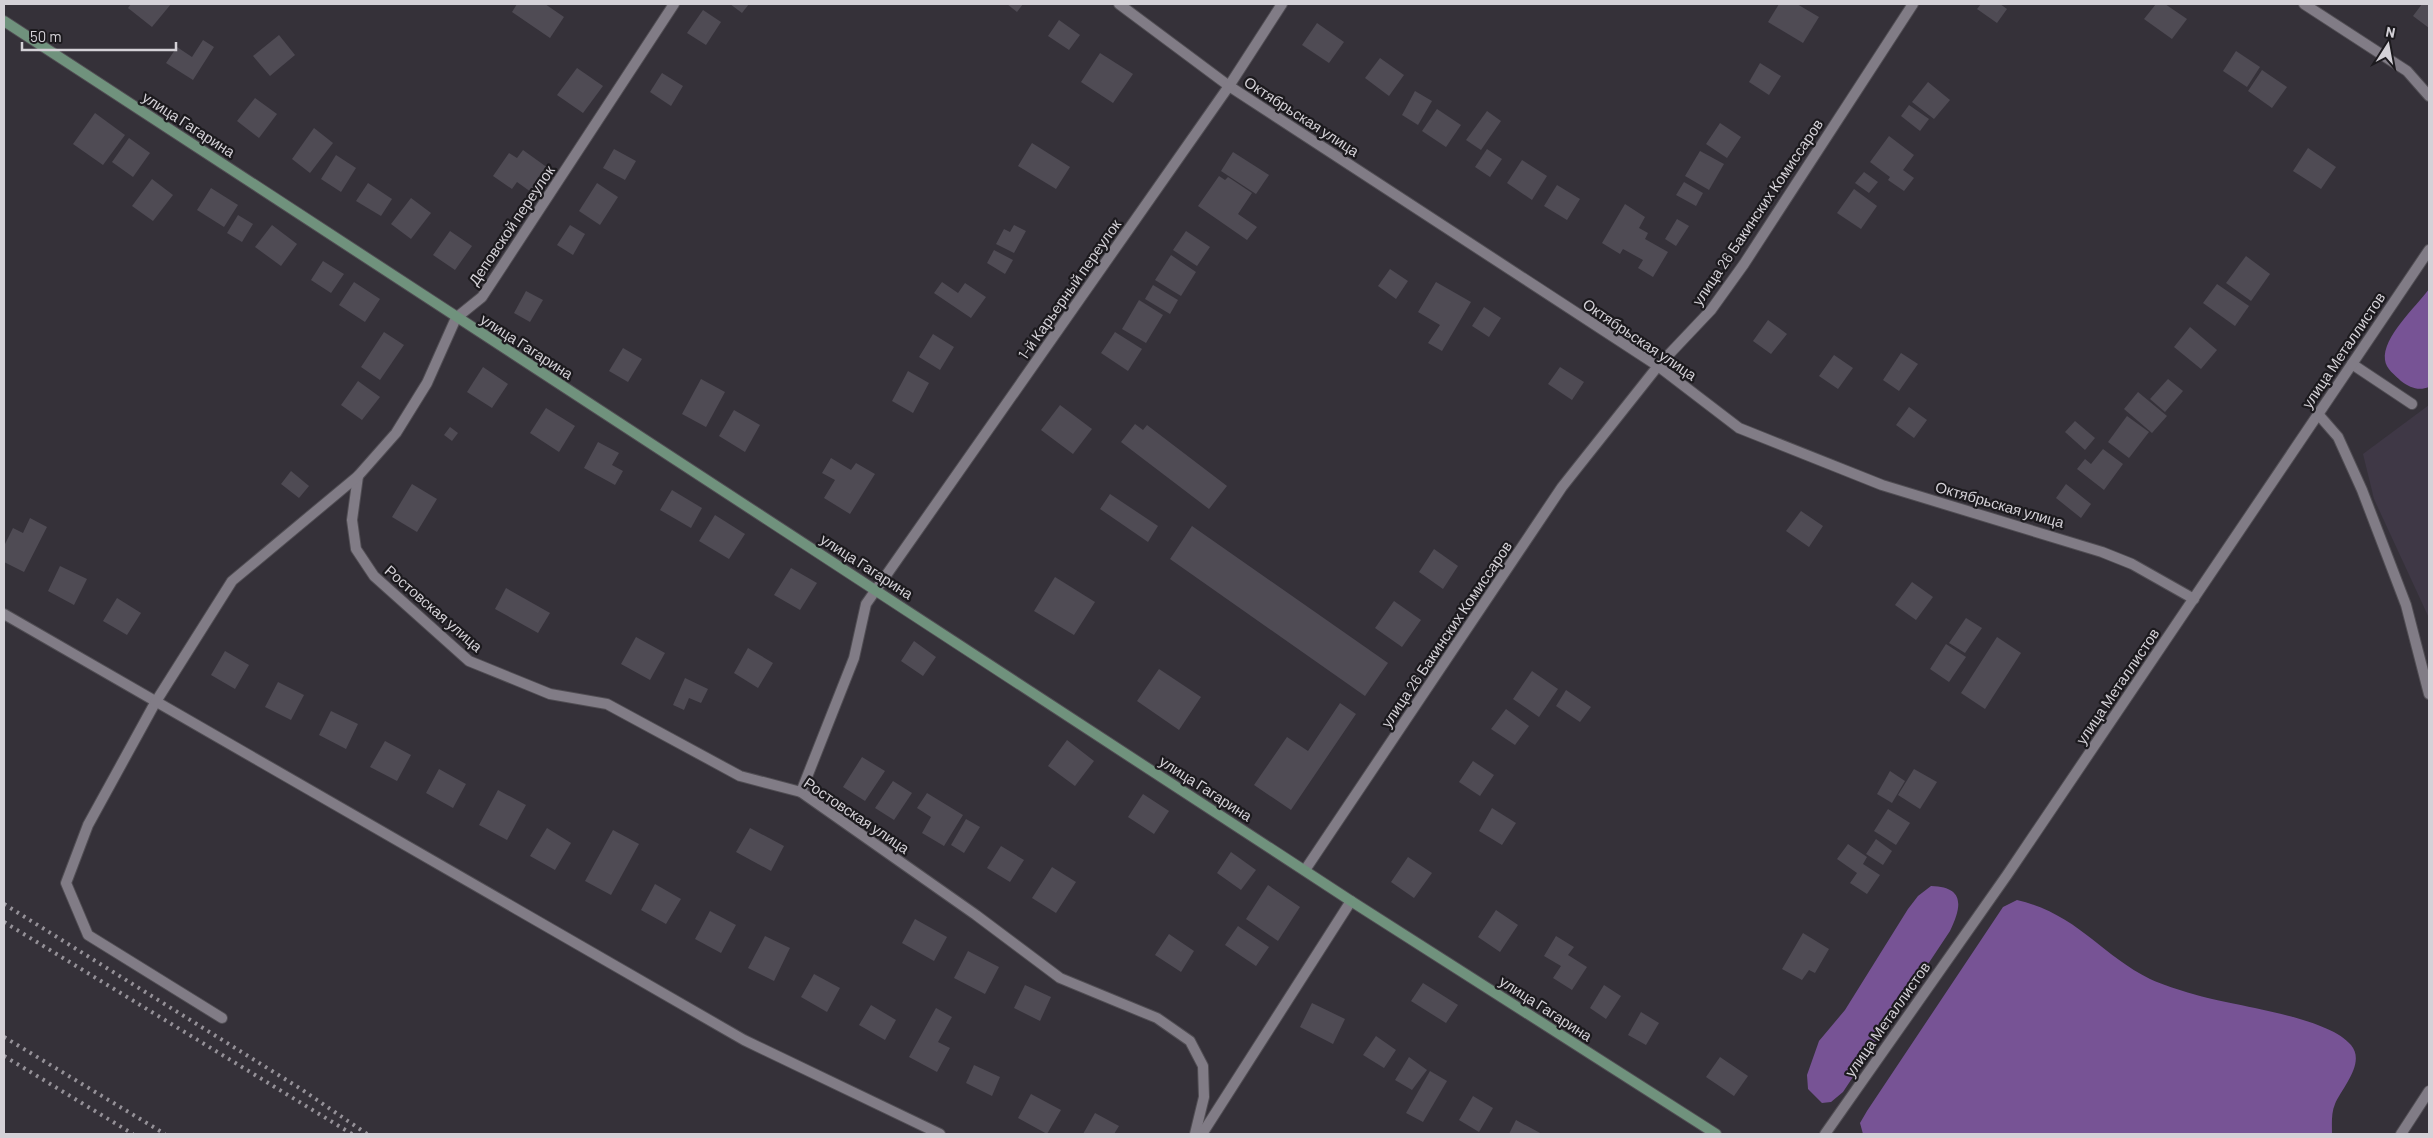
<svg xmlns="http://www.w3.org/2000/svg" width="2433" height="1138" font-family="Barlow,sans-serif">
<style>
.built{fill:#3f3846}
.forest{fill:#775395}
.building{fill:#4f4b54}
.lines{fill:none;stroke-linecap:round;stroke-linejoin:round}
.lane-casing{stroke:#504d53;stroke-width:12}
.street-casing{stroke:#504d53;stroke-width:12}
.secondary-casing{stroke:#504d53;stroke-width:12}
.lane{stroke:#817c86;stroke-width:10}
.street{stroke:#817c86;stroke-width:10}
.secondary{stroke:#70927d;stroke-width:10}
.rail{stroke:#959198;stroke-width:4;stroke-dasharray:2.5 5;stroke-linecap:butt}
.labels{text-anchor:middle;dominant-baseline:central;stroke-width:4.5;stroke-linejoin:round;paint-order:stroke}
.street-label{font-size:15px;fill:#d4d1d7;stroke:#1c1a1e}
</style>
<rect width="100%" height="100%" fill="#353139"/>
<!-- built -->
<path class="built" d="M2429,405V618L2374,499L2363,454Z"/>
<!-- forest -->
<g class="forest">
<path d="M2429,289V387C2419,391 2410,388 2401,381C2395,375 2386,369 2385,360C2382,337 2416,307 2429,289Z"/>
<path d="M1931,886C1965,887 1962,906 1950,931L1843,1092L1831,1102L1822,1103L1808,1089L1807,1075L1819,1041L1845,1010L1908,909L1918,896Z"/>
<path d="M2017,900C2077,914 2100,954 2150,979C2163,985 2179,990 2193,994C2232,1006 2327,1016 2351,1045C2366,1063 2342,1088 2335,1104C2331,1113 2332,1125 2332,1134H1863L1860,1123L1867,1111L2003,907Z"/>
</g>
<!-- building -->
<g class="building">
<path d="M131,4H171L152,27L128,8Z"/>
<path d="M517,4H545L564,17L550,38L512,12Z"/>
<path d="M730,4H749L742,13Z"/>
<path d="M1007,4H1023L1017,12Z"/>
<path d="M1779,4H1797L1819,17L1803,43L1768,22Z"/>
<path d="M1981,4H2000L2007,9L1997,23L1977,9Z"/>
<path d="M2156,4H2165L2187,19L2172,39L2144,19Z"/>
<path d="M2422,4H2429V28L2413,16Z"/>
<path d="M703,10L721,22L706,45L687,33Z"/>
<path d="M1059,20L1080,35L1069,50L1048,36Z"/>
<path d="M1317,23L1344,42L1329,63L1302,45Z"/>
<path d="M279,35L295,55L270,76L253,56Z"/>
<path d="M203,40L214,47L193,80L166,63L177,47L192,57Z"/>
<path d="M2236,51L2260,67L2247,87L2223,71Z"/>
<path d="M1100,53L1133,74L1113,103L1081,82Z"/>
<path d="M1380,58L1404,75L1389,96L1365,78Z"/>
<path d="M1760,63L1781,76L1769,95L1749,82Z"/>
<path d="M577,68L603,86L583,113L557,95Z"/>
<path d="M2262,70L2287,87L2272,108L2248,91Z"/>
<path d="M662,73L683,86L671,106L650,92Z"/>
<path d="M1928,82L1950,100L1934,119L1912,102Z"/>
<path d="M1415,91L1432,101L1418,125L1402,115Z"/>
<path d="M255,98L277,114L259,138L237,121Z"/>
<path d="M1909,105L1929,119L1920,131L1901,116Z"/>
<path d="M1437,109L1461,125L1446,147L1422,131Z"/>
<path d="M1487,111L1501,121L1481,150L1466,140Z"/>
<path d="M95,113L125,135L103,165L73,144Z"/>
<path d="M1720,123L1741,137L1727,158L1706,144Z"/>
<path d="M314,128L333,143L310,173L292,159Z"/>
<path d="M1889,136L1914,155L1903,170L1914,178L1904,191L1888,180L1890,177L1870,162Z"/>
<path d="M129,138L150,153L133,177L112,162Z"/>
<path d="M1032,143L1070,167L1056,189L1018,166Z"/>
<path d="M2308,148L2336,167L2321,189L2293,171Z"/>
<path d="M614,149L636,161L625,180L603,168Z"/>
<path d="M1487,149L1502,159L1490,177L1475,167Z"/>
<path d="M523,150L548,168L531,192L517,182L512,189L493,176L509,153L517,158Z"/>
<path d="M1700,151L1724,164L1709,190L1685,176Z"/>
<path d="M1233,152L1269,175L1256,194L1221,171Z"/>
<path d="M336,155L356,168L341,192L321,179Z"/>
<path d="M1522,160L1547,176L1532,200L1507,183Z"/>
<path d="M1864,172L1878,182L1869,193L1855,183Z"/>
<path d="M1219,176L1225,180L1228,177L1252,193L1238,214L1257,227L1247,240L1198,206Z"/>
<path d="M152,179L173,195L153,221L132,206Z"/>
<path d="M1684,182L1703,193L1696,206L1676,195Z"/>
<path d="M368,183L392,199L381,216L356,201Z"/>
<path d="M597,183L618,197L600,225L579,211Z"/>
<path d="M1557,185L1580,199L1567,220L1544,206Z"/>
<path d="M211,188L238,205L224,227L197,210Z"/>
<path d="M1854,189L1877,206L1861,229L1837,213Z"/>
<path d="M411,198L431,213L411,239L391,224Z"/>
<path d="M1625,204L1645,217L1639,228L1648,233L1645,239L1668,252L1653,277L1638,268L1643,260L1623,249L1620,254L1602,243Z"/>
<path d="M238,215L253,224L242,242L227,233Z"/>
<path d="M1677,219L1689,226L1676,246L1665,239Z"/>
<path d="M272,225L297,244L281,266L255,247Z"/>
<path d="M570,225L585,234L573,255L557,245Z"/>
<path d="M1014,225L1026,231L1014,253L996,244L1004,229L1010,232Z"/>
<path d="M450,231L472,246L455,270L433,255Z"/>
<path d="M1186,231L1210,247L1197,266L1173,250Z"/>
<path d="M994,250L1013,260L1005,274L987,263Z"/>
<path d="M1171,255L1196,272L1181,296L1155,280Z"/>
<path d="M2246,256L2270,274L2251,301L2226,283Z"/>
<path d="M323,261L344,274L331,293L311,280Z"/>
<path d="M1390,269L1408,281L1396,299L1378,286Z"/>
<path d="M354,282L380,299L365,322L339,305Z"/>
<path d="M942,282L958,293L965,283L986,297L971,318L934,293Z"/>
<path d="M1436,282L1471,302L1442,351L1428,343L1440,325L1418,312Z"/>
<path d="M2217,284L2249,306L2235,326L2203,303Z"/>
<path d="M1153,285L1178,300L1170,314L1145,299Z"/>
<path d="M526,291L543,300L530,322L514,313Z"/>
<path d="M1139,300L1163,315L1146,343L1122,329Z"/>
<path d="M1484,307L1501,318L1489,337L1472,326Z"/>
<path d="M1768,320L1787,334L1771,354L1753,341Z"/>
<path d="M2190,327L2217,350L2201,369L2174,347Z"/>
<path d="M384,332L404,345L380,380L361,367Z"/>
<path d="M1115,332L1142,349L1128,371L1101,353Z"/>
<path d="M933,334L954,347L940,370L919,357Z"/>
<path d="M623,348L642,359L628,382L609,371Z"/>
<path d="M1901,353L1918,364L1899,391L1883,380Z"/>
<path d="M1834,355L1853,368L1838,389L1819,376Z"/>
<path d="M483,367L508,384L492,408L467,392Z"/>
<path d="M1560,367L1584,382L1572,400L1548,384Z"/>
<path d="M908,371L929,383L913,413L892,401Z"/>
<path d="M701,379L725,392L706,427L682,414Z"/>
<path d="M2168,379L2183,391L2165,412L2150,399Z"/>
<path d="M358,381L380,397L362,420L341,405Z"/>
<path d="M2138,392L2167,416L2152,433L2124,409Z"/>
<path d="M1060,405L1092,429L1073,454L1041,430Z"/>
<path d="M1909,407L1927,420L1914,438L1896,425Z"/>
<path d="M546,408L575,426L559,452L530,433Z"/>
<path d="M734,410L760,425L745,452L719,436Z"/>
<path d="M2127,416L2149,432L2129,458L2108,442Z"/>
<path d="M2075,421L2095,438L2085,450L2065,432Z"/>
<path d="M1135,424L1143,430L1147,425L1227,486L1209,509L1121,442Z"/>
<path d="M450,427L458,433L452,441L444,435Z"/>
<path d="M598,442L619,453L612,465L623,471L615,485L584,468Z"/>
<path d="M2103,449L2123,464L2104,490L2077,469L2085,459L2091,464Z"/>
<path d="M831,458L851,470L856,463L875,474L850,514L824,498L835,480L822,473Z"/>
<path d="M291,471L309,486L299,498L281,484Z"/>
<path d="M412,484L437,499L417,532L392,517Z"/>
<path d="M2066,484L2091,504L2081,518L2056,498Z"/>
<path d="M672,490L702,508L691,528L660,510Z"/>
<path d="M1110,494L1158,526L1148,542L1100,509Z"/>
<path d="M1801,511L1823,526L1809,547L1786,531Z"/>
<path d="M715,515L745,534L729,559L699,541Z"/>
<path d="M30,518L47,527L24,572L4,562V546L13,528L23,533Z"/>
<path d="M1192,526L1388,663L1365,696L1170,559Z"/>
<path d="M1434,549L1458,566L1443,589L1419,572Z"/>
<path d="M60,566L87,579L74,605L48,591Z"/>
<path d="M791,568L817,583L800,610L774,595Z"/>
<path d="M1055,577L1095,602L1074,635L1034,611Z"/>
<path d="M1912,582L1933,597L1916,620L1895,605Z"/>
<path d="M506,588L550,613L538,633L495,609Z"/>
<path d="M117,598L141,613L127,635L103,621Z"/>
<path d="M1394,601L1421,620L1402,647L1375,628Z"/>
<path d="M1966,618L1982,628L1965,653L1949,643Z"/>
<path d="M636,637L665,653L650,680L621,664Z"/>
<path d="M1997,637L2021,653L1985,709L1961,693Z"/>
<path d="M914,641L936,657L923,676L901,661Z"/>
<path d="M1946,644L1966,657L1949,682L1930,669Z"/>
<path d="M748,648L773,663L758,688L734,673Z"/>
<path d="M225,651L249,665L235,689L211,675Z"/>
<path d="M1159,669L1201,697L1179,730L1137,701Z"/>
<path d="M1532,671L1558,689L1539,717L1513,699Z"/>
<path d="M685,678L708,689L701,703L689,698L684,710L673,705Z"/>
<path d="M278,682L304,695L291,720L265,707Z"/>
<path d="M1566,690L1591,707L1580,722L1556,706Z"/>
<path d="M1340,703L1356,714L1291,810L1254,785L1287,737L1308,751Z"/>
<path d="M1506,709L1529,726L1515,745L1491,729Z"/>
<path d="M331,711L358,724L346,749L319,735Z"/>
<path d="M1067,740L1094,761L1075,786L1048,766Z"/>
<path d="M385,741L411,755L397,781L370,767Z"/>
<path d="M862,757L885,771L865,801L843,787Z"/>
<path d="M1473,761L1494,775L1480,796L1459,782Z"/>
<path d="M439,769L466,784L453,808L426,793Z"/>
<path d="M1914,769L1937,782L1920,809L1898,795Z"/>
<path d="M1890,771L1905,781L1892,803L1877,794Z"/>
<path d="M893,781L912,793L894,820L875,808Z"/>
<path d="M498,790L526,805L507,840L479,825Z"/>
<path d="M927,793L963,815L944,846L922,833L931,817L917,808Z"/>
<path d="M1143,794L1169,811L1154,834L1128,817Z"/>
<path d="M1492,808L1516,823L1502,845L1479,831Z"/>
<path d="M1888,809L1910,823L1896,845L1874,831Z"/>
<path d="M966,819L980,827L964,853L951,845Z"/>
<path d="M547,828L571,843L555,870L530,856Z"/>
<path d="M750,828L784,846L771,871L736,852Z"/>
<path d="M613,830L639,844L611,895L585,881Z"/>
<path d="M1876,839L1892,851L1883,865L1866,854Z"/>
<path d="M1848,844L1867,857L1863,864L1880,875L1867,894L1850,883L1857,873L1837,859Z"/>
<path d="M1001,846L1024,860L1010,882L987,868Z"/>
<path d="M1231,852L1256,870L1241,890L1217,873Z"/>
<path d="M1408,857L1432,873L1414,898L1391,882Z"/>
<path d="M1052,867L1076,882L1056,913L1032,898Z"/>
<path d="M655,884L681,899L666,924L641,910Z"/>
<path d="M1268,885L1300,907L1278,941L1246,919Z"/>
<path d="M1496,910L1518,925L1500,952L1478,937Z"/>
<path d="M710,911L736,925L721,953L695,939Z"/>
<path d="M915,919L947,937L934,961L902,943Z"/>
<path d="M1238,926L1269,947L1256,966L1225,945Z"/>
<path d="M1803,933L1829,949L1815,973L1809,970L1802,980L1782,969Z"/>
<path d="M1169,934L1194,951L1181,972L1155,955Z"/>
<path d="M765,936L790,948L774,981L748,968Z"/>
<path d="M1556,936L1574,947L1568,955L1587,967L1572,990L1553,978L1561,966L1544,956Z"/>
<path d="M968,951L999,967L985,994L954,978Z"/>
<path d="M814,974L840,988L827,1012L801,997Z"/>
<path d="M1423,983L1458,1005L1446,1023L1411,1001Z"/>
<path d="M1025,985L1051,997L1040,1021L1014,1008Z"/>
<path d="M1604,985L1621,996L1606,1019L1590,1008Z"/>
<path d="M1312,1003L1345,1019L1333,1044L1300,1027Z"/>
<path d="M871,1005L896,1020L885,1040L859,1025Z"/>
<path d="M936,1008L952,1017L938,1042L950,1048L937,1072L909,1057Z"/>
<path d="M1641,1012L1659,1023L1646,1045L1628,1035Z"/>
<path d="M1376,1036L1396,1050L1384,1068L1363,1055Z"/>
<path d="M1409,1057L1427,1070L1412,1090L1395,1080Z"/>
<path d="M1720,1057L1748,1076L1734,1096L1706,1077Z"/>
<path d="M974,1065L1000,1077L992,1096L966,1083Z"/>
<path d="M1430,1071L1447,1081L1423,1122L1406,1113Z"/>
<path d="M1031,1094L1061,1110L1047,1134L1018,1118Z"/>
<path d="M1473,1096L1493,1108L1479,1132L1459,1120Z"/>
<path d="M1095,1113L1119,1126L1114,1134H1083Z"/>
<path d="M1516,1120L1542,1134H1509Z"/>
</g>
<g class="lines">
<!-- lane casing -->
<g class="lane-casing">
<g id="lane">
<path d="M2352,364L2412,404"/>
<path d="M155,703L88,825L66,883L88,935L222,1018"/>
</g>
</g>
<!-- street casing -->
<g class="street-casing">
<g id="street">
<path d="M1119,4L1229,86L1658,366L1739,428L1882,485L2102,552L2132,564L2194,599"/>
<path d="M2304,4L2407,71L2429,96"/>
<path d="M2318,414L2338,437L2362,490L2406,605L2429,694"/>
<path d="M358,476L352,520L356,549L374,576L469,661L550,694L607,704L740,776L801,792L976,915L1060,978L1157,1018L1190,1041L1203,1066L1204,1097L1195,1134"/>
<path d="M4,614L744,1040L940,1134"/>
<path d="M155,703L232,581L358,476L396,433L427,383L456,318L482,297L674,4"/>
<path d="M801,792L854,658L866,604L1229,86L1282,4"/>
<path d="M1305,870L1562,487L1658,366L1711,310L1744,264L1913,4"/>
<path d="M1202,1134L1351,901"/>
<path d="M1825,1134L2007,875L2429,250"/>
<path d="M2401,1134L2429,1091"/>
</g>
</g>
<!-- secondary casing -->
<g class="secondary-casing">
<path id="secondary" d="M4,21L1351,901L1716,1134"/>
</g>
<!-- lane -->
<use href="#lane" class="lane"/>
<!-- street -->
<use href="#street" class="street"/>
<!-- secondary -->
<use href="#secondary" class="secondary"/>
<!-- rail -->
<g class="rail">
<path d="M4,904L301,1089L367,1134"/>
<path d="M4,922L352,1134"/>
<path d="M4,1037L165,1134"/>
<path d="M4,1056L133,1134"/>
</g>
</g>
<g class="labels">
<!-- street labels -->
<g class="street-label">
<text transform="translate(1302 116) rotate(33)">Октябрьская улица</text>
<text transform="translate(189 124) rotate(33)">улица Гагарина</text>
<text transform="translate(1757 212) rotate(-56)">улица 26 Бакинских Комиссаров</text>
<text transform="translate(511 225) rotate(-56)">Деповской переулок</text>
<text transform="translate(1069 289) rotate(-55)">1-й Карьерный переулок</text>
<text transform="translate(1640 339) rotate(34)">Октябрьская улица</text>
<text transform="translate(527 346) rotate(33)">улица Гагарина</text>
<text transform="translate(2343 350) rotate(-56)">улица Металлистов</text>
<text transform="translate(2000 504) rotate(16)">Октябрьская улица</text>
<text transform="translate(867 566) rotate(33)">улица Гагарина</text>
<text transform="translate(434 608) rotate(41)">Ростовская улица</text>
<text transform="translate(1446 634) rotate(-56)">улица 26 Бакинских Комиссаров</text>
<text transform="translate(2117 686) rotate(-56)">улица Металлистов</text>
<text transform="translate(1206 788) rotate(33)">улица Гагарина</text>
<text transform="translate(857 815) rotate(34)">Ростовская улица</text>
<text transform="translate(1546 1008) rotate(33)">улица Гагарина</text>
<text transform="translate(1887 1019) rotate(-55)">улица Металлистов</text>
</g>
</g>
<!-- border -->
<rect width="2433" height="1138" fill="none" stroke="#d4d1d7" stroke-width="10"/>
<!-- north arrow -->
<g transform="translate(2388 45) rotate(11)" stroke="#1c1a1e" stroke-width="4" paint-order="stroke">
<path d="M0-4L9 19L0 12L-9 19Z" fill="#d4d1d7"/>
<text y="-8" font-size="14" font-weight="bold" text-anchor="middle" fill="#d4d1d7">N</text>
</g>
<!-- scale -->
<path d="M22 42v8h154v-8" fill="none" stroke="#d4d1d7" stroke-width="2.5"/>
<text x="30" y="42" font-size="15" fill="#d4d1d7" stroke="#1c1a1e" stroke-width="4" paint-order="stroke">50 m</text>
</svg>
